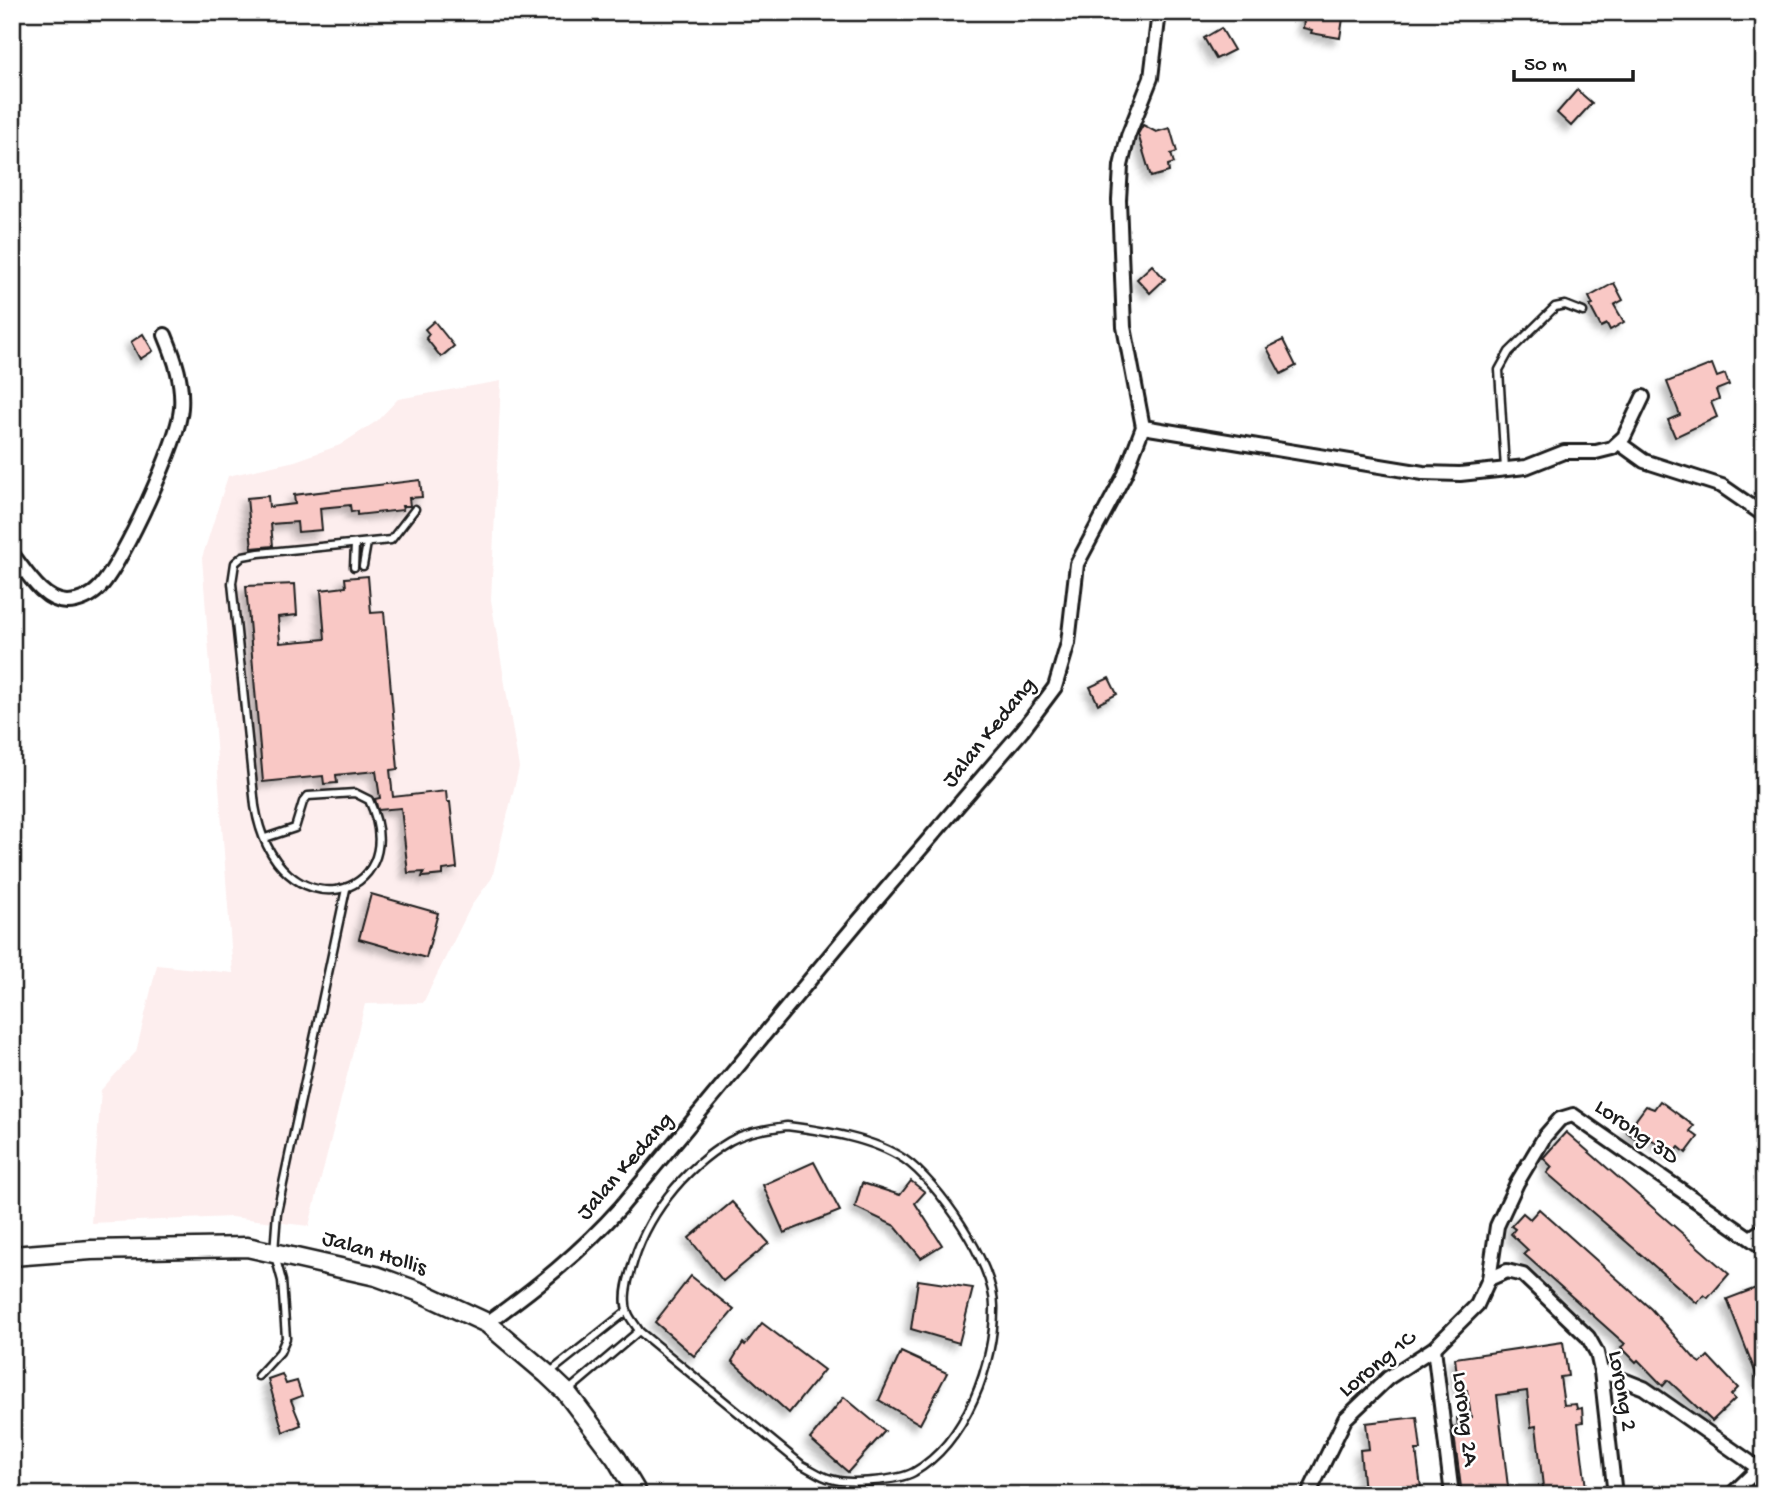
<svg xmlns="http://www.w3.org/2000/svg" width="1776" height="1507" font-family="'Gochi Hand',sans-serif">
<style>
.built{fill:#fdeeee}
.building{fill:#f9c8c5;stroke:#1c1c1c;stroke-width:2;filter:url(#shadow)}
.lines{fill:none;stroke-linecap:round;stroke-linejoin:round}
.service-casing{stroke:#1c1c1c;stroke-width:11}
.minor-casing{stroke:#1c1c1c;stroke-width:18}
.secondary-casing{stroke:#1c1c1c;stroke-width:23}
.service{stroke:#fff;stroke-width:6}
.minor{stroke:#fff;stroke-width:12}
.secondary{stroke:#fff;stroke-width:18}
.labels{text-anchor:middle;dominant-baseline:central;stroke-width:5;stroke-linejoin:round;paint-order:stroke}
.street-label{font-size:23px;fill:#1c1c1c;stroke:#fff}
</style>
<defs>
<filter id="shadow"><feDropShadow dx="-5.5" dy="5.5" stdDeviation="3.5" flood-color="#0004"/></filter>
</defs>
<rect width="100%" height="100%" fill="#fff"/>
<filter id="ink" filterUnits="userSpaceOnUse"><feTurbulence type="fractalNoise" baseFrequency=".0143" numOctaves="2"/><feDisplacementMap in="SourceGraphic" scale="14" xChannelSelector="R" yChannelSelector="G"/><feConvolveMatrix kernelMatrix="1 2 1 2 8 2 1 2 1" color-interpolation-filters="sRGB"/></filter>
<g filter="url(#ink)">
<!-- built -->
<path class="built" d="M501,381L491,600L519,768L492,878L471,906L423,1003L365,1004L309,1226L231,1217L91,1223L101,1090L136,1052L157,965L233,973L202,558L228,476L295,461L340,445L377,421L398,399Z"/>
<!-- building -->
<g class="building">
<path d="M1305,12H1344L1340,38L1311,33L1312,30L1303,28Z"/>
<path d="M1221,28L1234,50L1216,59L1204,38Z"/>
<path d="M1577,90L1592,103L1571,126L1557,113Z"/>
<path d="M1143,125L1156,132L1170,128L1177,152L1171,154L1174,163L1168,165L1169,172L1151,177L1138,134Z"/>
<path d="M1152,265L1165,279L1150,293L1137,279Z"/>
<path d="M1614,283L1623,300L1614,305L1624,322L1610,330L1607,324L1601,327L1590,306L1593,305L1589,297Z"/>
<path d="M434,321L454,346L441,357L426,338L429,334L425,329Z"/>
<path d="M143,334L153,351L140,359L131,342Z"/>
<path d="M1283,340L1296,366L1281,374L1267,348Z"/>
<path d="M1712,364L1717,377L1725,374L1729,385L1716,390L1719,399L1711,402L1717,417L1675,437L1668,420L1680,415L1667,382Z"/>
<path d="M420,480L422,497L409,498L410,506H402L403,510L357,515V511L351,512L350,505L320,508L322,530L298,532L297,522L271,524L273,546L252,548L247,498L268,496L269,507L295,504L294,495Z"/>
<path d="M368,576L371,613L384,612L398,769L390,770L393,797L446,791L447,802H450L457,868L443,870V875L422,877L424,872L408,873L401,808L378,810L375,799L380,798L376,771L336,775L337,783L324,784L323,776L263,782L246,586L295,584L297,615L278,617L280,643L325,639L321,590L346,587L345,578Z"/>
<path d="M1109,678L1117,694L1098,704L1090,687Z"/>
<path d="M371,894L438,913L426,958L359,939Z"/>
<path d="M1660,1101L1694,1126L1690,1131L1698,1137L1686,1153L1679,1147L1673,1155L1648,1137L1643,1144L1627,1132L1646,1106L1654,1109Z"/>
<path d="M1566,1132L1729,1274L1708,1298L1704,1295L1697,1303L1547,1173L1552,1167L1543,1158Z"/>
<path d="M814,1162L840,1211L784,1233L763,1185Z"/>
<path d="M911,1181L925,1192L915,1203L942,1245L921,1258L895,1226L855,1207L862,1183L900,1195Z"/>
<path d="M732,1202L769,1243L723,1281L689,1238Z"/>
<path d="M1539,1209L1651,1309L1695,1359L1701,1363L1708,1356L1738,1388L1731,1395L1735,1399L1712,1421L1668,1380L1663,1386L1638,1360L1636,1362L1621,1347L1625,1344L1524,1254L1528,1250L1511,1234L1515,1229L1511,1226L1523,1213L1530,1219Z"/>
<path d="M691,1276L734,1310L694,1356L655,1322Z"/>
<path d="M918,1280L973,1288L959,1343L911,1329Z"/>
<path d="M1764,1285V1392H1763L1727,1299Z"/>
<path d="M762,1323L824,1370L789,1413L732,1361L743,1343L745,1345Z"/>
<path d="M1563,1342L1568,1376L1560,1377L1564,1405L1576,1404L1577,1409L1582,1408L1583,1422L1578,1423L1586,1488L1577,1489L1578,1495H1544L1536,1426L1531,1427L1527,1391L1497,1395L1509,1495H1462L1453,1427H1458L1457,1418L1471,1417L1467,1390L1459,1391L1455,1358Z"/>
<path d="M901,1352L947,1373L920,1424L879,1400Z"/>
<path d="M282,1374L286,1384L297,1381L302,1396L291,1400L301,1425L283,1432L268,1379Z"/>
<path d="M844,1397L885,1431L848,1472L810,1439Z"/>
<path d="M1417,1417L1421,1450H1416L1422,1495H1375V1489L1364,1491L1360,1450L1369,1449L1366,1423Z"/>
</g>
<g class="lines">
<!-- service casing -->
<g class="service-casing">
<g id="service">
<path d="M1505,469L1499,370L1509,352L1555,307L1565,305L1583,312"/>
<path d="M363,566L367,543"/>
<path d="M354,567L355,544"/>
<path d="M265,838L295,828L303,802L308,796L355,793L369,800C416,902 276,935 255,806L232,583L235,563L243,556L259,553L391,540L415,509"/>
<path d="M787,1126C825,1131 872,1138 904,1159C938,1182 994,1264 994,1306C995,1363 966,1442 914,1472C903,1478 885,1480 873,1481C859,1482 844,1483 831,1479C821,1477 811,1469 802,1465L639,1331C636,1325 630,1319 628,1313C623,1301 627,1282 631,1270C645,1217 683,1169 730,1141C748,1131 767,1129 787,1126Z"/>
<path d="M549,1373L627,1311"/>
<path d="M258,1376L280,1352L286,1338L282,1281L274,1252L277,1212L346,889"/>
<path d="M568,1391L639,1331"/>
</g>
</g>
<!-- minor casing -->
<g class="minor-casing">
<g id="minor">
<path d="M1143,427L1423,473L1460,474L1526,467L1564,452H1596L1612,448L1624,437L1643,397"/>
<path d="M1619,443L1644,461L1722,486L1764,515"/>
<path d="M12,554C25,570 43,602 67,602C79,602 92,596 100,587C123,562 179,441 181,408C183,382 175,359 165,335"/>
<path d="M1750,1238L1764,1229"/>
<path d="M1489,1279L1507,1271L1523,1275L1588,1337L1597,1353L1601,1371L1615,1495"/>
<path d="M487,1323C536,1288 581,1252 621,1207L857,923L1022,731L1055,687L1068,643L1077,564L1125,474L1143,427L1124,327L1119,200L1121,166L1128,136L1151,78L1159,12"/>
<path d="M1434,1348L1452,1495"/>
<path d="M1601,1371L1644,1388L1764,1472"/>
<path d="M1308,1495L1345,1419L1388,1378L1434,1348L1477,1305L1489,1279L1497,1226L1517,1183L1545,1136L1560,1119L1573,1115L1764,1248"/>
<path d="M1731,1495L1759,1468"/>
</g>
</g>
<!-- secondary casing -->
<g class="secondary-casing">
<path id="secondary" d="M12,1256L91,1250L247,1247L376,1276L420,1292L487,1323L547,1374L566,1392L616,1458L638,1495"/>
</g>
<!-- service -->
<use href="#service" class="service"/>
<!-- minor -->
<use href="#minor" class="minor"/>
<!-- secondary -->
<use href="#secondary" class="secondary"/>
</g>
</g>
<g class="labels">
<!-- street labels -->
<g class="street-label">
<text transform="translate(990 733) rotate(-51)">Jalan Kedang</text>
<text transform="translate(1636 1133) rotate(35)">Lorong 3D</text>
<text transform="translate(626 1167) rotate(-49)">Jalan Kedang</text>
<text transform="translate(374 1254) rotate(17)">Jalan Hollis</text>
<text transform="translate(1378 1365) rotate(-39)">Lorong 1C</text>
<text transform="translate(1621 1391) rotate(80)">Lorong 2</text>
<text transform="translate(1464 1419) rotate(83)">Lorong 2A</text>
</g>
</g>
<!-- margin -->
<rect width="1776" height="1507" fill="none" stroke="#fff" stroke-width="42"/>
<rect x="21" y="21" width="1734" height="1465" fill="none" stroke="#1c1c1c" stroke-width="2.5" filter="url(#ink)"/>
<!-- scale -->
<path d="M1514 70v10h119v-10" fill="none" stroke="#1c1c1c" stroke-width="3.5"/>
<text x="1524" y="70" font-size="21" fill="#1c1c1c" stroke="#ffffff" stroke-width="5" paint-order="stroke">50 m</text>
</svg>
